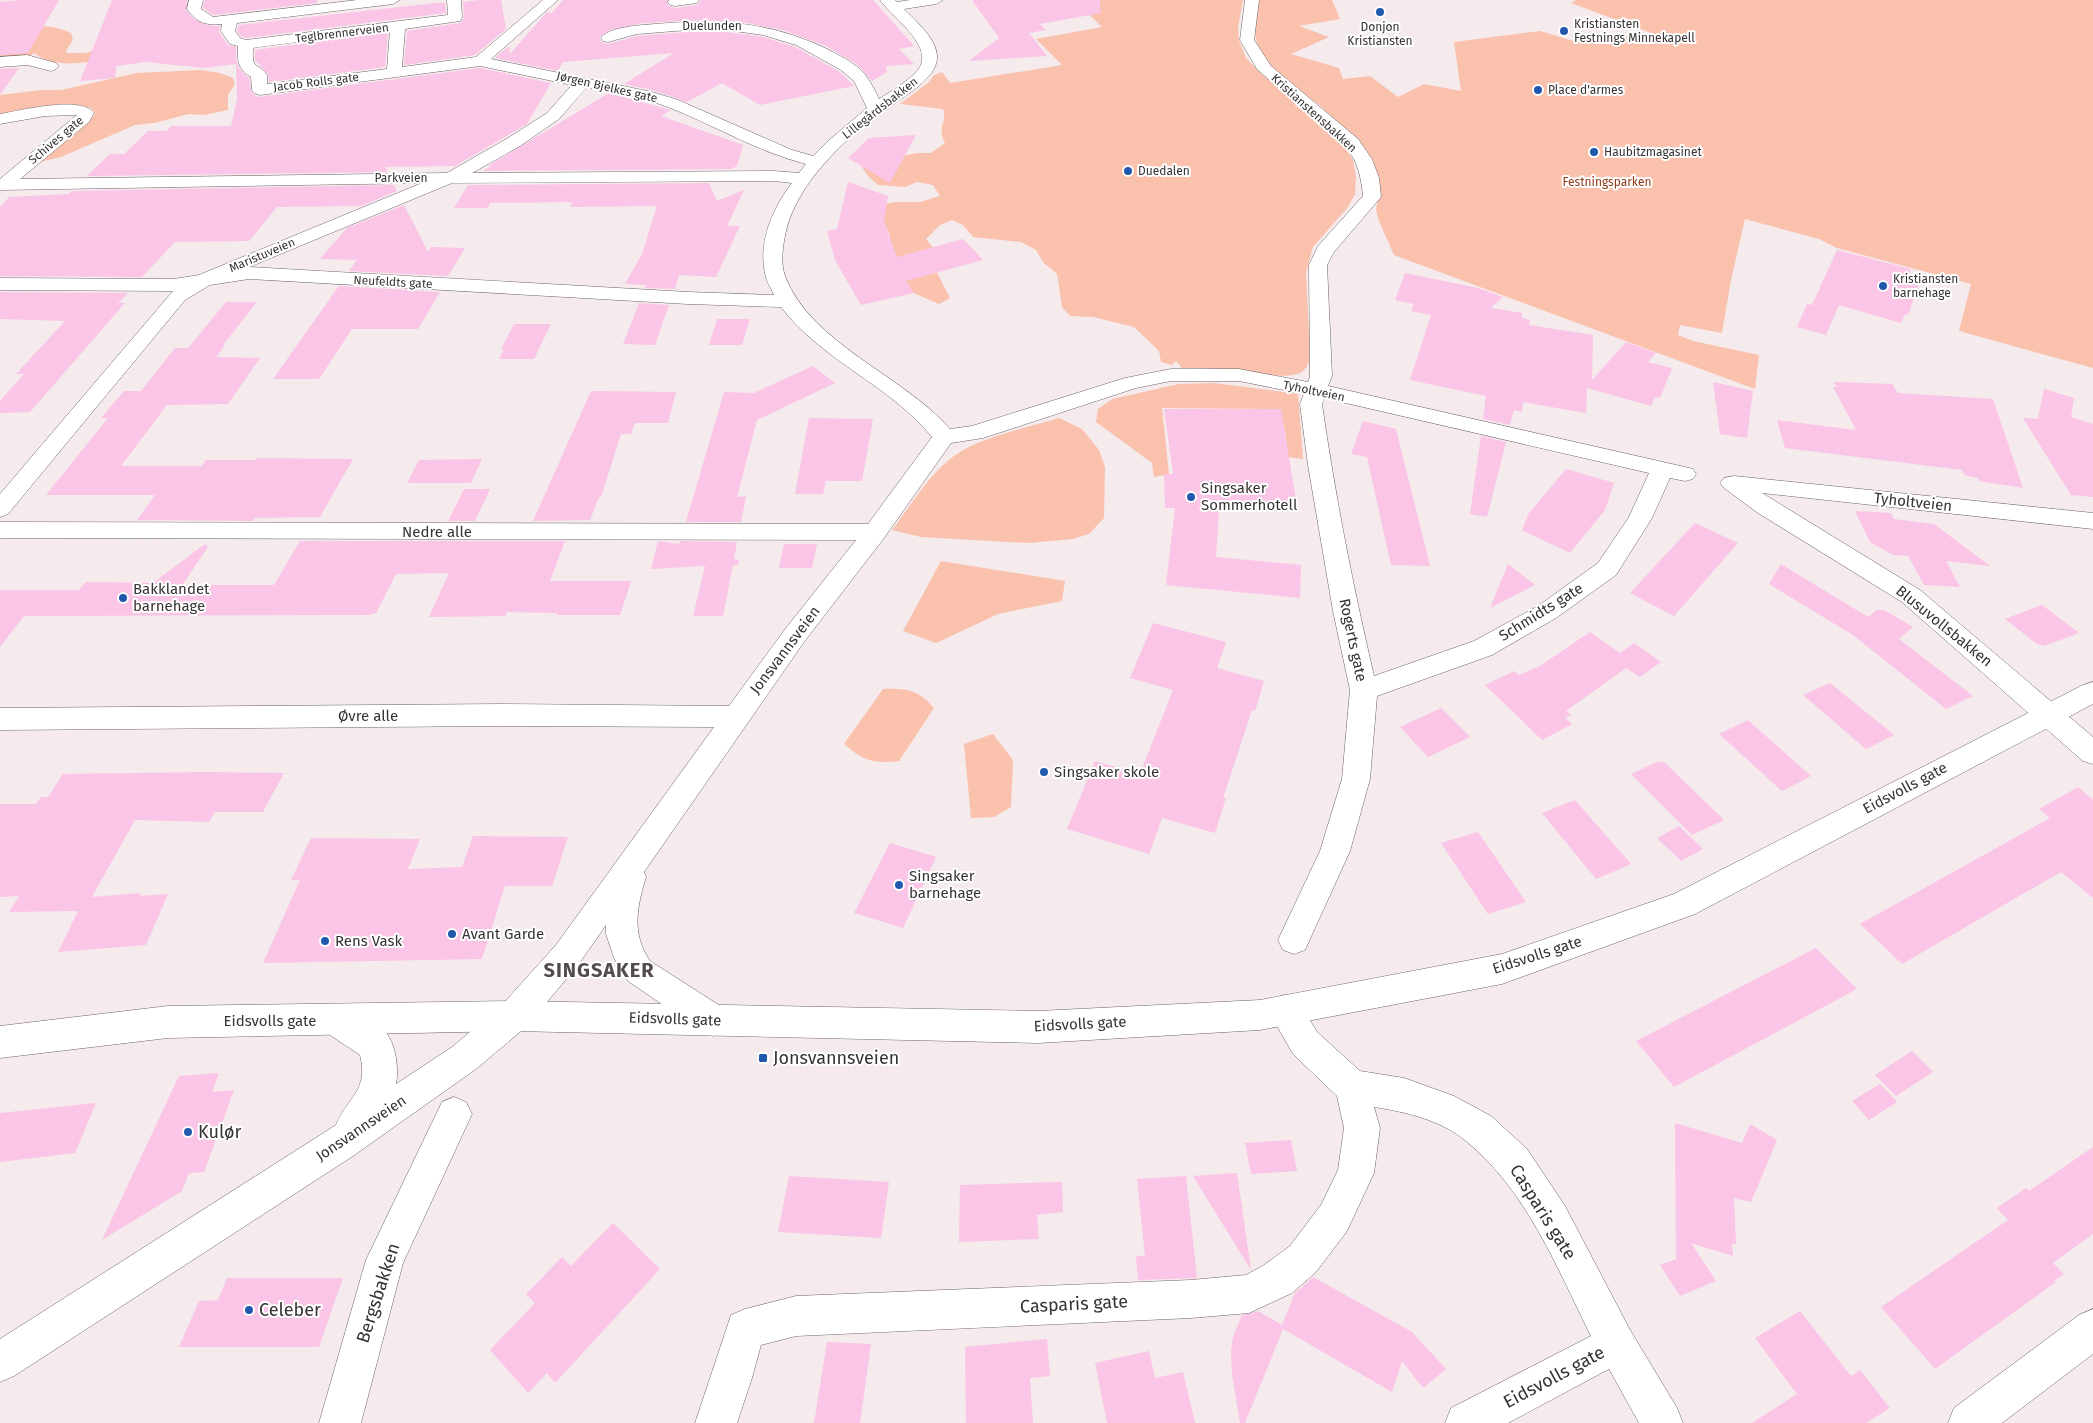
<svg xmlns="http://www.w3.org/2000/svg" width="2093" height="1423" font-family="'Fira Sans',sans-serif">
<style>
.green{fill:#fac1ad}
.building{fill:#fac5e7}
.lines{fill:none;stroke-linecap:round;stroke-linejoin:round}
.minor-casing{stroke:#6d6366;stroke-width:1}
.major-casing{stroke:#6d6366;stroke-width:1}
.minor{fill:#fff;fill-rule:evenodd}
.major{fill:#fff;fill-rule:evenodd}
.poi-dot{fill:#2059ab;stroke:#fff;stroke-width:2}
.labels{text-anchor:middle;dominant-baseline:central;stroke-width:4;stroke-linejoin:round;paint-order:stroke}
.far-poi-label{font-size:12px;fill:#373233;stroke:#fff;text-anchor:start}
.far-street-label{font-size:12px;fill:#373233;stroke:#fff}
.far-park-label{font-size:12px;fill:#8e3a18;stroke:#fff}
.poi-label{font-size:15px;fill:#373233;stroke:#fff;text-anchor:start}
.street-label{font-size:15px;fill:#373233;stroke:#fff}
.near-poi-label{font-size:18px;fill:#373233;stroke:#fff;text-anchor:start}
.near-street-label{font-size:18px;fill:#373233;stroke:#fff}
.district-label{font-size:20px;font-weight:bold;letter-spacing:1px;fill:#544b4e;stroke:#fff}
</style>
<rect width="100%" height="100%" fill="#f5eaec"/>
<!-- green -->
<g class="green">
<path d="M1101,0H1243L1238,28L1239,41L1246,58L1262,74L1292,97L1296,106L1328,127L1342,142L1353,160L1356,177L1355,194L1348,207L1313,247L1306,273L1310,353C1309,361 1309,366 1303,371C1289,382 1247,371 1230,370C1214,368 1198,368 1182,368L1176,361L1172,365L1161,362L1159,351L1134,327L1093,317L1070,316L1062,307L1057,274L1043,262L1036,250L1021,242L973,237L963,225L952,220L940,225L926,239L935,250L931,261L950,298L939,304L911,292L888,252L890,235L885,225L871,207L896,202H920L940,196L933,185L917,182L905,187L878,185L868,176L862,167L871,162L918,153H931L945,143C936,126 948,122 943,109L900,104L929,82L934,75L942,72L950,83L1062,65L1036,39L1102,27L1078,4Z"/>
<path d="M1258,0H1332L1340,19L1299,26L1329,37L1291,54L1339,68L1343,79L1370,76L1398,97L1424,84L1461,91L1454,42L1540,31L1580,43L1651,33L1571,3L1576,0H2093V368L1959,331L1971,284L1837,248L1819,239L1745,219L1731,280L1722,333L1680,325L1678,335L1693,341L1759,355L1755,389L1394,255L1379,221L1376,210L1378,197L1354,138L1319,105L1265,63L1258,48L1254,30Z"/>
<path d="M21,26C39,26 55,25 71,33L73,40L67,49L66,53H86L95,50L108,58C83,63 55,69 34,53L30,56L0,59V28Z"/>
<path d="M201,70L220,73L233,78L235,84L228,95V110L204,115L189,114L154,123L135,125L61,157L40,162L88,123L95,114L91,108L75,106L0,116V95L42,90H61L137,73Z"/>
<path d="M1214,383L1298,394L1303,459L1287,457L1286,436L1280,409L1162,408L1169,474L1154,477L1152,463L1096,422L1098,409L1112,399L1179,384Z"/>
<path d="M1059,418L1082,429L1099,450L1105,467L1104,518L1089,534L1073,539L1029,543L921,537L892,530C912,504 931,470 960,452C986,436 1029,427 1059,418Z"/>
<path d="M941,561L1065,581L1062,601L998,614L936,643L903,631Z"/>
<path d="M883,689C907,688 918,690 934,708L899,761C873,764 864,761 844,744Z"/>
<path d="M993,734L1013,760L1011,807L994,817L971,818L964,744Z"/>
</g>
<!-- building -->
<g class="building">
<path d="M20,0H59L28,53L0,55V2Z"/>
<path d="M112,0H187L186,10L193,18L206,25L220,26L219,32L228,45L236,47V60L239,68L249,78L252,94L259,97L480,68L551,83L527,124L455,166L385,167L388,172L87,176L110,154H124L148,131H166L172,126H231L237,99L236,64L204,68L146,62L116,66L115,78L80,81Z"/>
<path d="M205,0H317V3L213,15L203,8Z"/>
<path d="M479,0H501L506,29L475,55L404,65L407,31L460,23L464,18L463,2Z"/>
<path d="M563,0H667L668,6L675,8L697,5L701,0H873L914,46L899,49L914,64L886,66L887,72L872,81L857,64L826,46L783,30L742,22L700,20L642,23L610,30L599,38L601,42L608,44L637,36L688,32H727L763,37L795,47L840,72L854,86L760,105L722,83L687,102L652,90L624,84L674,53L563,62L558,71L495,58L509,46L510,54L547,12L552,13Z"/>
<path d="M972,0H1100L1101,13L1040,24L1046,30L1029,33L1047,56L969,61L999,38Z"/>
<path d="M436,3H445L446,13L246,38L241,36L237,31L239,25Z"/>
<path d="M388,32L385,67L269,82L268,74L255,60V50Z"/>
<path d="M19,68L0,95V69Z"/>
<path d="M609,93L667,109L671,110L661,116L743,145L737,166L731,169L483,171L491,166H488Z"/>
<path d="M916,135L890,183L848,158L869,138Z"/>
<path d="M848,182L888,196L884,221L897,257L963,239L983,260L906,281L914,293L861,305L835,260L827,231L837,229Z"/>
<path d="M709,183L717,201L744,190L727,226H740L716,277L679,275L675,289L645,288L646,285L625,284L642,254L657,206L570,207L572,202L490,203L488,208H454L468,185Z"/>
<path d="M394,185L397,191L361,206L277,207L249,241L175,242L142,277L0,276V207L9,197L68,194L72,191Z"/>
<path d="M404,205L428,252L431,247L465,248L448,276L349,271L357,260L320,259L347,228Z"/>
<path d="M1837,250L1911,269L1907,279L1919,283L1908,315L1905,314L1901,323L1839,305L1826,335L1797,327L1807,304L1812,305Z"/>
<path d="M1405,273L1478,288L1503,297L1491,308L1522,313V318L1530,320L1529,325L1593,335L1592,380L1626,342L1656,353L1648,362L1672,368L1660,398L1655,397L1651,406L1587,388L1586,413L1523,402L1522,412L1514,410L1510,425L1483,419L1486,396L1410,380L1431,315L1411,311L1414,304L1395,300Z"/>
<path d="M339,286L440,292L418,329H352L319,379H273Z"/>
<path d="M0,292L128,293L118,303H125L30,412L0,413V401L24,374H16L65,321L0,319Z"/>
<path d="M226,302H257L223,345H225L216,357L260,358L228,404L167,405L121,466H202L206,460H256L257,458L353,459L320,517L254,518L253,521L137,520L155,495H46L108,418H101L124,391H141L175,348H188Z"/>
<path d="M639,303L669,305L655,345L623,344Z"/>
<path d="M717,319H750L742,345H709Z"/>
<path d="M514,324H551L534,359H499L504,349H501Z"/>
<path d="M813,366L835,383L757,420L737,497L746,496L741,522H686L724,392L754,393Z"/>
<path d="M1713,382L1753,391L1747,438L1720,434Z"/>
<path d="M1834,382L1892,384L1898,393L1993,399L2023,488L1979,481L1978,478L1964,475L1962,470L1785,448L1777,420L1856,430L1833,387H1837Z"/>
<path d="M2044,389L2074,398L2071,417L2093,424V497L2071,495L2023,418L2038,419Z"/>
<path d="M591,391L676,392L668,423H635L631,434H621L601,497H599L590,520L533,521Z"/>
<path d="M1164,409H1281L1298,511L1219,509L1216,557L1301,565L1300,598L1166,585L1175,508H1165L1164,474H1173Z"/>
<path d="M809,418L873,419L862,481H826L823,494H795Z"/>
<path d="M1363,421L1396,429L1430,566L1391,565L1367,457L1351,454Z"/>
<path d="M1481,436L1506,442L1487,517L1470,514Z"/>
<path d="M482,459L471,483H407L419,460Z"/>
<path d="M1566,469L1614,483L1605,510L1570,553L1522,530L1529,513Z"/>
<path d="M464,489H490L475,521H448Z"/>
<path d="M1855,511L1891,513L1894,519L1934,524L1990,566L1946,561L1960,587L1924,585L1908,556L1893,555L1870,542Z"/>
<path d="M1695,523L1738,543L1674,616L1630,593Z"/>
<path d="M300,541H565L550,581H631L620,615H557V613L507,612L505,616L429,617L449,573L396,574L376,613L369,615L24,616L0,647V590H79L86,582L153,583L205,544L208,547L182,585H274Z"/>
<path d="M658,541L679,544L680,541L737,542L734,559L739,560L738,565H733L723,616H693L705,566L651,569Z"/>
<path d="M784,544H817L812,568H779Z"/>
<path d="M1508,564L1535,585L1490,608Z"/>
<path d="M1781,564L1868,617L1877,610H1884L1913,627L1899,639L1973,696L1946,709L1853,635L1769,584Z"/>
<path d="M2042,605L2079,633L2044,646L2037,644L2005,619Z"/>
<path d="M1153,623L1226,642L1217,668L1264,681L1255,711L1252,710L1223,798H1226L1215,833L1162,818L1149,854L1067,829L1095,761L1140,774L1173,690L1130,678Z"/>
<path d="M1590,632L1620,653L1634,643L1661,662L1640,677L1626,668L1566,711L1571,715L1565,718L1572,724L1542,740L1485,685L1514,671L1519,675L1540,666Z"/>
<path d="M1830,683L1894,735L1866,749L1803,695Z"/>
<path d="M1441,708L1470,737L1428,757L1400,727Z"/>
<path d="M1748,720L1811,776L1782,791L1719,734Z"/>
<path d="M1657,762H1664L1724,820L1692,835L1631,774Z"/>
<path d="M208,772L284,773L263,812H215L209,822L135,820L92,897L141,893L140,896L168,894L146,945L58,952L78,911L9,912L19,896L0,897V804H36L41,797H48L63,774Z"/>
<path d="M2078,787L2093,800V898L2061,872L1902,964L1860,924L2050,818L2039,809Z"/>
<path d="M1575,800L1631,864L1596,879L1542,813Z"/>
<path d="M1679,826L1703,849L1681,861L1657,838Z"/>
<path d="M1478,832L1526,902L1488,914L1441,843Z"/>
<path d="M473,836L568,837L552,886H505L482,959L263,963L300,880H291L311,838L420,839L408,869L462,867Z"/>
<path d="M890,843L936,857L903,928L854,913Z"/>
<path d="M1816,948L1857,989L1674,1087L1636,1041Z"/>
<path d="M1912,1051L1933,1072L1896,1096L1875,1075Z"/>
<path d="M219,1073L212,1092L234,1090L204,1172L189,1173L182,1191L102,1240L179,1076Z"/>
<path d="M1880,1084L1897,1102L1869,1120L1852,1101Z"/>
<path d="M96,1103L75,1153L0,1162V1113Z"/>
<path d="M1675,1123L1742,1143L1750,1124L1777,1140L1751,1202L1734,1198L1736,1244L1732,1243L1733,1256L1691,1243L1716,1281L1680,1296L1660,1265L1676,1259Z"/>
<path d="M1291,1140L1297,1171L1251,1174L1245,1143Z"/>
<path d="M2093,1147V1234L2053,1263L2064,1274L2054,1281L2056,1282L1935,1369L1881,1307L2008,1220L1997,1208L2026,1188L2029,1191Z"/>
<path d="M1237,1173L1251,1270L1193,1176Z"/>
<path d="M789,1176L889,1182L881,1238L778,1232Z"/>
<path d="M1186,1176L1197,1278L1138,1280L1136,1256H1145L1137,1179Z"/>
<path d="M1062,1182L1063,1212L1037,1215L1039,1239L959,1242L960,1185Z"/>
<path d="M613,1223L660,1269L555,1383L547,1373L528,1393L490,1350L535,1303L526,1294L562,1257L571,1266Z"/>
<path d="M1313,1277L1412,1332L1446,1369L1423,1388L1402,1361L1392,1392L1283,1329L1245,1423H1240L1232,1375L1231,1351L1233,1337L1242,1315L1258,1311L1282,1325L1295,1293Z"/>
<path d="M227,1278H343L319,1347H179L199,1301L218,1300Z"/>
<path d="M1800,1311L1851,1376L1860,1370L1890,1408L1866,1423H1752L1797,1394L1755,1338Z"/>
<path d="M1047,1339L1050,1376L1030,1378L1033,1423H966L965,1347Z"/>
<path d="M827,1342L871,1344L860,1423H814Z"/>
<path d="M1149,1351L1155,1378L1183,1372L1195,1423H1107L1095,1363Z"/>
</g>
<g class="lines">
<!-- minor casing -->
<g class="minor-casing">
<g id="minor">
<path d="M189,0H203L201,9L213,17L357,0H400L393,4L237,23L235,31L240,38L246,40L448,15L447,0H461L462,18L460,21L405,29L402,67L476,57L543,0H558L491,59L652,92L678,100L792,150L813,156L827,142L867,108L854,81L841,70L796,45L763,35L727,30H688L637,34L608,42L603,41L601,38C608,27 642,25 655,24C718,19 767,21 825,48C838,55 854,62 864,73C870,81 875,90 879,99C891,91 906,83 916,72C939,49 892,17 880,0H895L897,2L910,0H943L936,4L904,9C916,21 938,40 937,58C937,65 932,74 927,78C918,88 905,96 894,104C874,117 855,132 838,149C815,172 794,199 786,231C783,245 780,262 785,276C811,344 903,375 950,429L972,426L1125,378L1171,369H1239L1308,382L1310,376L1309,265L1318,246L1363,196C1361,177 1358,162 1346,147L1257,69L1240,40L1245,0H1259L1254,40L1271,66L1358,139L1372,159L1379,178L1381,197L1334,252L1327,265L1332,376L1328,386L1685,467L1693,469L1696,474L1693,479L1685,481L1670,478L1652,518L1616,575L1556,618L1492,655L1377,696L1370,779L1350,851L1305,950L1294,954L1283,950L1278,940L1320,851L1342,779L1350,690L1333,611L1308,465L1300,404L1304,394L1239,381H1171L1136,388L983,438L951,443L884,538L804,642L644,872L646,877C637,907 631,933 650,961L725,1009L730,1020L725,1031L713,1036L701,1031L628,981L614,958L606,934V925L578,965L526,1027L476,1069L353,1156L14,1376L0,1382V1339L336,1125C348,1096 369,1091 360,1055L324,1031L319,1020L324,1009L336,1004C347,1009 381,1026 387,1034C396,1046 399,1070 396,1084L452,1047L502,1005L556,945L714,727L501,726L0,730V708L501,704L729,706L786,628L856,540L0,538V522L868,524L932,437C890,385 822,361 781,307L688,304L249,279L210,285L185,300L8,514L0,517V494L173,291L0,290V278L174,279L199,275L422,183L0,190V179L77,115L45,116L0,124V114C19,111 81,95 94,113L89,122L20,179L447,173L508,138L547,113L572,85L480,66L260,95L254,93L252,90L251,77C238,69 237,61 238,46L230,44L221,31L222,24C206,26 196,22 187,9ZM390,30L387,69L267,84V75C256,60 252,72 253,48ZM587,87C614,93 642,97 668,107C714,125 758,152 806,164L799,173L774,171L472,173L520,146L559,119ZM774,181L792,183C773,208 758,241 765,273C766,281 771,288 774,295L688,292L249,267L452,183ZM1324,398L1649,473L1629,517L1598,563L1538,606L1474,641L1374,676C1353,586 1335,495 1322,404Z"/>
<path d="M669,0H699L697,3L675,6L670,5L668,2Z"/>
<path d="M27,55L56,63L59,66L56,69L51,71L27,65L0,67V57Z"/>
<path d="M1734,476L2093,513V529L1762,493L1920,590L2093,737V764L2083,761L1902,602L1758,513L1724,488L1720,483L1724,478Z"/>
<path d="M1285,995L1297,999L1317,1032L1360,1071L1404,1078L1454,1096L1491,1116L1527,1149L1565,1206L1630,1330L1677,1408L1683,1423H1639L1609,1369L1508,1423H1445L1451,1408L1591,1336C1557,1268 1527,1191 1466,1141C1441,1120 1406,1112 1374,1107L1380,1128L1374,1173L1347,1231L1316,1272L1292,1293L1249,1313L1191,1318L796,1336L761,1345L752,1378L737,1423H695L731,1315L745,1309L796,1296L1191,1280L1246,1275L1264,1265L1290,1246L1321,1205L1338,1170L1344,1128L1337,1096L1293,1054L1268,1010L1273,999Z"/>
<path d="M454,1097L466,1102L472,1114L403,1263L361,1423H319L366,1260L442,1102Z"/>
<path d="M2093,1309V1354L2002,1423H1948L1954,1408L2079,1315Z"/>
</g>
</g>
<!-- major casing -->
<g class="major-casing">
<path id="major" d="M2093,682V704L1695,914L1502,984L1260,1030L1038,1043L514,1031L168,1038L0,1058V1026L168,1006L514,1001L1038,1011L1260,1000L1502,954L1674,894L2083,685Z"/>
</g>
<!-- minor -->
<use href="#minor" class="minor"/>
<!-- major -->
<use href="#major" class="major"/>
</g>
<!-- markers -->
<g class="poi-dot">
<circle cx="1380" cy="12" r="5"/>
<circle cx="1564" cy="31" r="5"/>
<circle cx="1538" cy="90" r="5"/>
<circle cx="1594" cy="152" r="5"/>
<circle cx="1128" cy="171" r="5"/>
<circle cx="1883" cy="286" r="5"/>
<circle cx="1191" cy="497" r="5"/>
<circle cx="123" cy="598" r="5"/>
<circle cx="1044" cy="772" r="5"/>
<circle cx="899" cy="885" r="5"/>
<circle cx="452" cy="934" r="5"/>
<circle cx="325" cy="941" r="5"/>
<rect x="758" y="1053" width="10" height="10" rx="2.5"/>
<circle cx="188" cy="1132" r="5"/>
<circle cx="249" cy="1310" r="5"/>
</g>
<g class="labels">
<!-- far-poi labels -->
<g class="far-poi-label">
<text x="1574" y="24">Kristiansten<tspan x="1574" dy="14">Festnings Minnekapell</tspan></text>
<text x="1380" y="27" text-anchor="middle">Donjon<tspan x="1380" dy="14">Kristiansten</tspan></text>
<text x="1548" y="90">Place d'armes</text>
<text x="1604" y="152">Haubitzmagasinet</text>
<text x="1138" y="171">Duedalen</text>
<text x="1893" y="279">Kristiansten<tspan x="1893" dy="14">barnehage</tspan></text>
</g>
<!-- far-street labels -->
<g class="far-street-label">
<text x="712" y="26">Duelunden</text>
<text transform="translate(342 33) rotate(-7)">Teglbrennerveien</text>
<text transform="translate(316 82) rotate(-7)">Jacob Rolls gate</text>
<text transform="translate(607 87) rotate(13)">Jørgen Bjelkes gate</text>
<text transform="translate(880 108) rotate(-38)">Lillegårdsbakken</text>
<text transform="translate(1314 113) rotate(42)">Kristianstensbakken</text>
<text transform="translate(56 140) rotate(-40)">Schives gate</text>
<text x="401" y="178">Parkveien</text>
<text transform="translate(262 255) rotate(-23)">Maristuveien</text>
<text transform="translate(393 282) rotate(3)">Neufeldts gate</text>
<text transform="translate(1314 391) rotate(12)">Tyholtveien</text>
</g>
<!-- far-park labels -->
<g class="far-park-label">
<text x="1607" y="182">Festningsparken</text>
</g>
<!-- poi labels -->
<g class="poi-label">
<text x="1201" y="488">Singsaker<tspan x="1201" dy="17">Sommerhotell</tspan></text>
<text x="133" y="589">Bakklandet<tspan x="133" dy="17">barnehage</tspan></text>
<text x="1054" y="772">Singsaker skole</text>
<text x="909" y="876">Singsaker<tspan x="909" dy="17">barnehage</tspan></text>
<text x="462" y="934">Avant Garde</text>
<text x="335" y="941">Rens Vask</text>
</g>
<!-- street labels -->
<g class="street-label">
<text transform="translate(1913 502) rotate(6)">Tyholtveien</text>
<text x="437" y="532">Nedre alle</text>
<text transform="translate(1541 612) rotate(-32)">Schmidts gate</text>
<text transform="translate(1944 626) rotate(39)">Blusuvollsbakken</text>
<text transform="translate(1353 640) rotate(78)">Rogerts gate</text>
<text transform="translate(785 650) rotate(-53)">Jonsvannsveien</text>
<text x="368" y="716">Øvre alle</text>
<text transform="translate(1905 788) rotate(-28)">Eidsvolls gate</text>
<text transform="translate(1537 955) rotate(-18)">Eidsvolls gate</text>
<text transform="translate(675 1019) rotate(2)">Eidsvolls gate</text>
<text x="270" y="1021">Eidsvolls gate</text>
<text transform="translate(1080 1024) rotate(-3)">Eidsvolls gate</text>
<text transform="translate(361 1128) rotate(-34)">Jonsvannsveien</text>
</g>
<!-- near-poi labels -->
<g class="near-poi-label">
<text x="773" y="1058">Jonsvannsveien</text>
<text x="198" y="1132">Kulør</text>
<text x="259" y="1310">Celeber</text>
</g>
<!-- near-street labels -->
<g class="near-street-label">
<text transform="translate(1543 1212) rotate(58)">Casparis gate</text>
<text transform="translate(378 1293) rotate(-72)">Bergsbakken</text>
<text transform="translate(1074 1304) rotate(-3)">Casparis gate</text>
<text transform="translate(1554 1377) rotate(-28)">Eidsvolls gate</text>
</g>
<!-- district labels -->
<g class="district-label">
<text x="599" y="970">SINGSAKER</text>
</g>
</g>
</svg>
